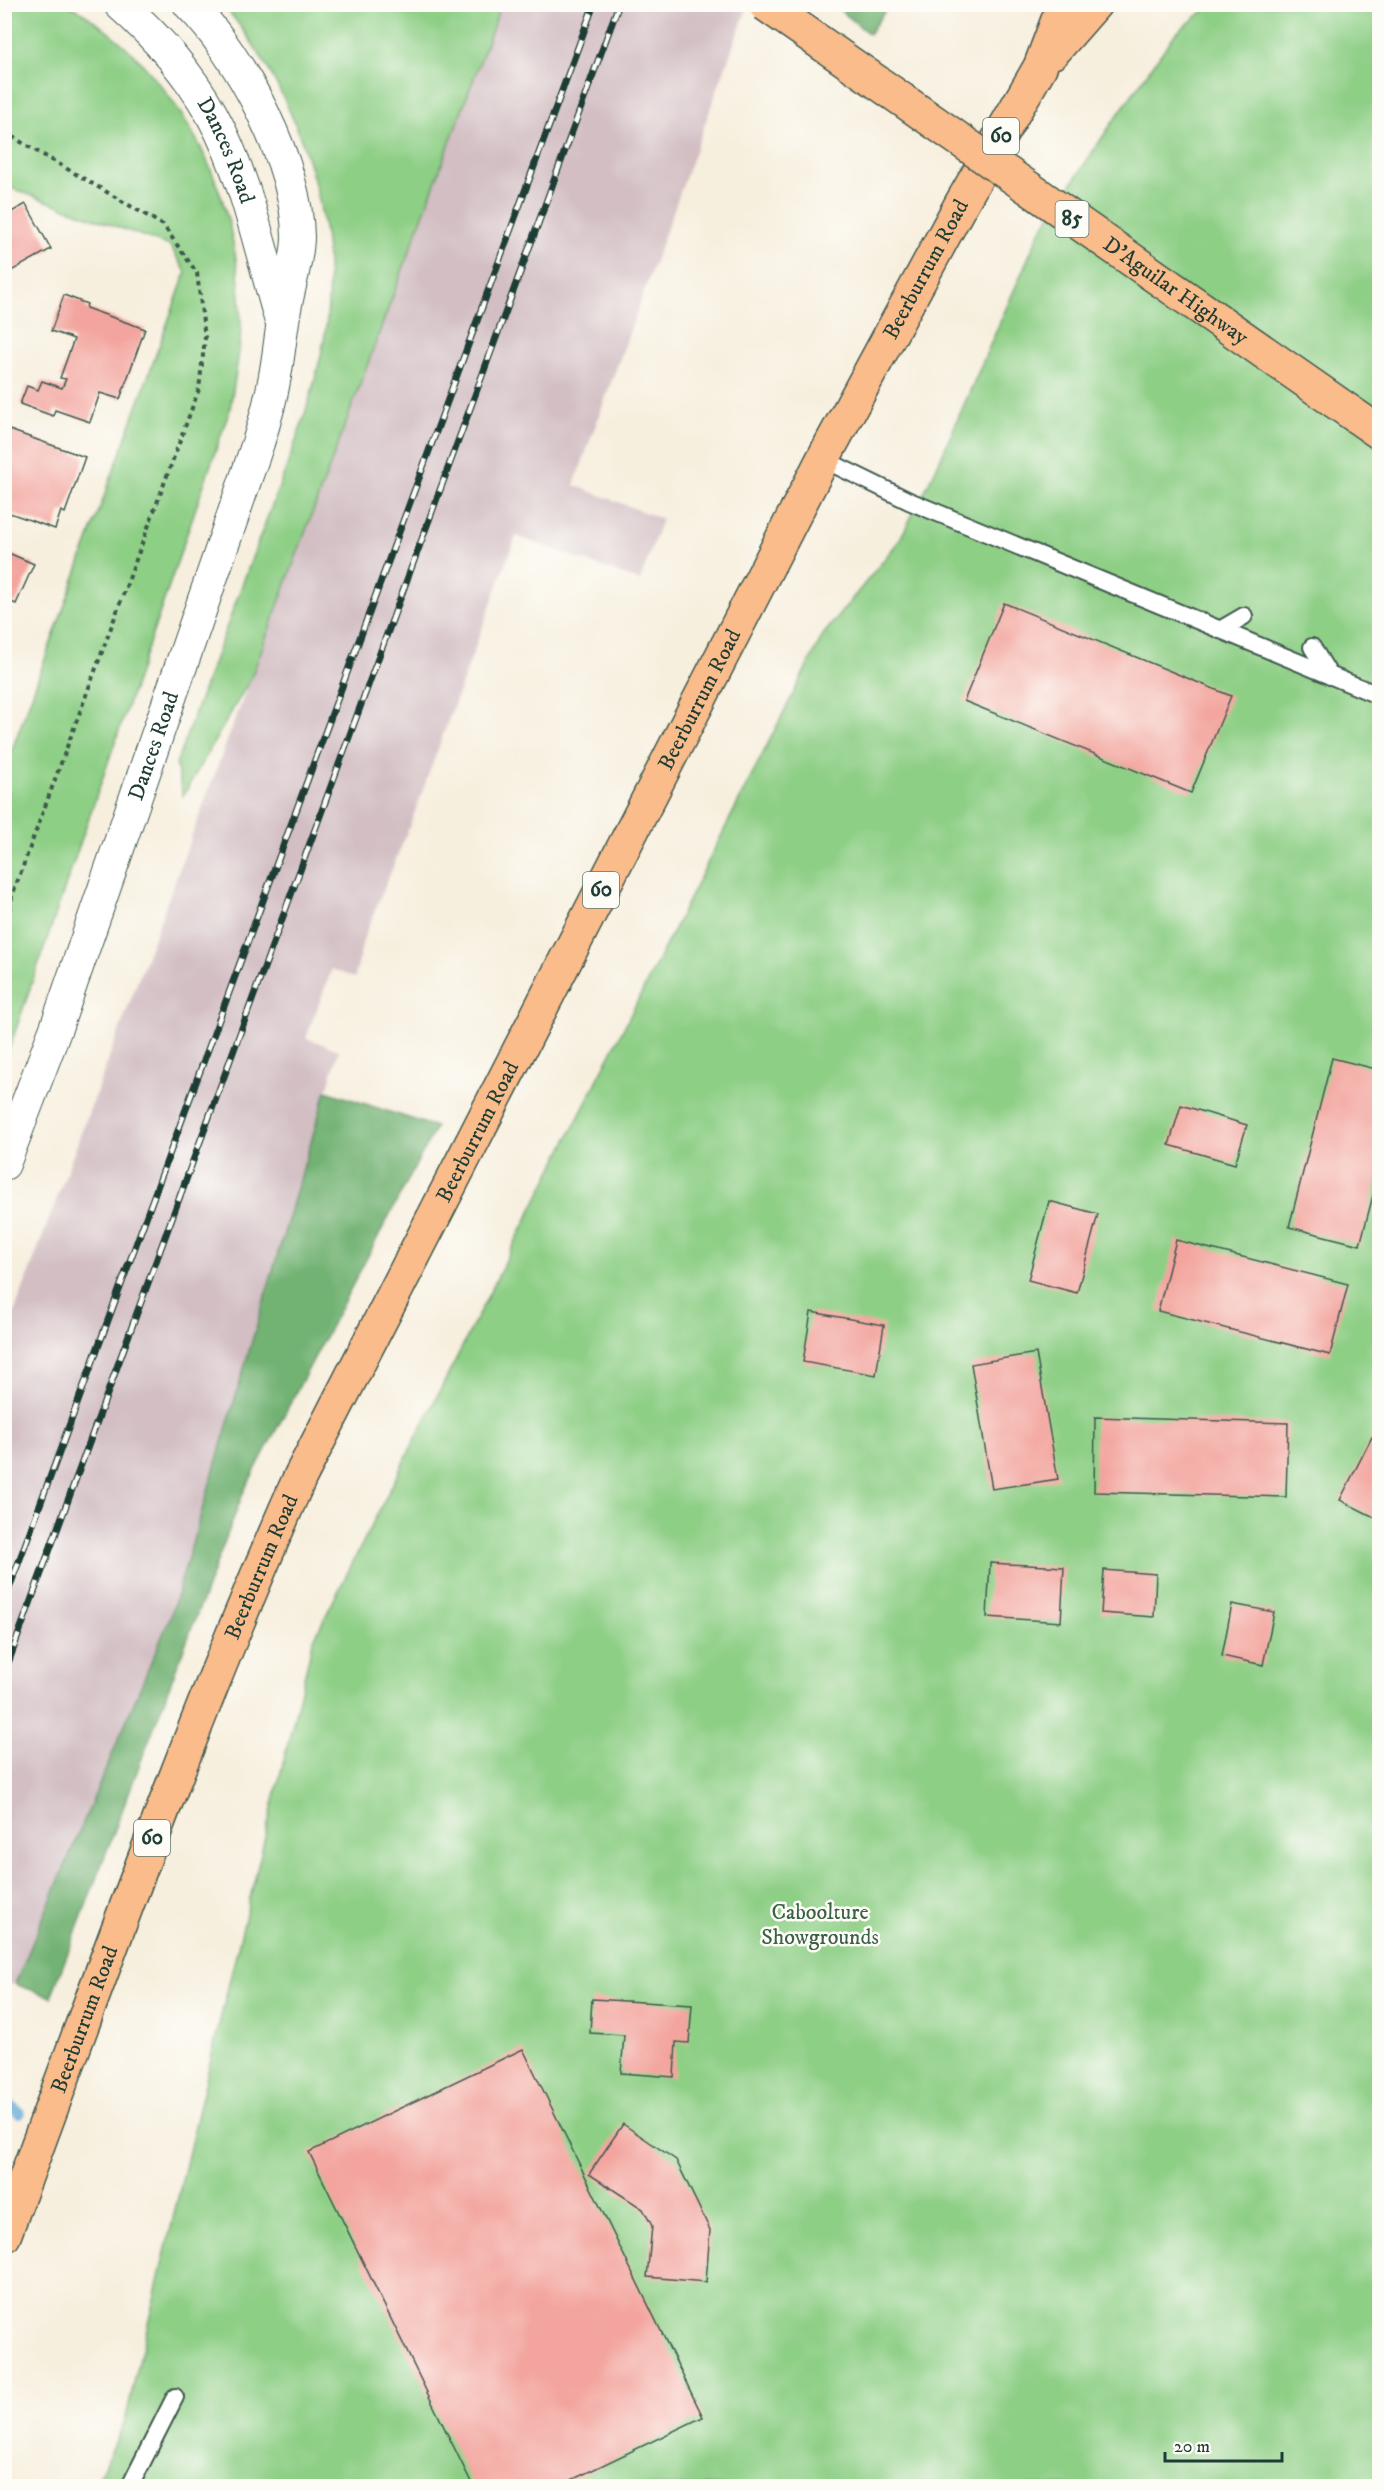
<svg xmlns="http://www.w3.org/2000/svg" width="1384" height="2491" font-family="'IM FELL DW Pica',serif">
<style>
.industrial{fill:#d2bec3}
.green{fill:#8ecf86;stroke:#56865d;stroke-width:1.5}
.forest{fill:#72b273;stroke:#487854;stroke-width:1.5}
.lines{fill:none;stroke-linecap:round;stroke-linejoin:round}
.stream{stroke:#5da6d4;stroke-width:12}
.building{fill:#f3a49e}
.service-casing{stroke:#3f584e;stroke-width:20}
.minor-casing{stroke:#3f584e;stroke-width:34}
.primary-casing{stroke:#3f584e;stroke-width:36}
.path{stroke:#3f584e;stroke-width:4;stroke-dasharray:4.5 4.5;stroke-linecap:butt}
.service{stroke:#fff;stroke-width:16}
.minor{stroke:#fff;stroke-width:32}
.primary{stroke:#fabc8b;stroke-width:33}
.rail-casing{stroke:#1f3d34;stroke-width:7}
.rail{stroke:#fdfcf7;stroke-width:4.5;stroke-dasharray:14;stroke-linecap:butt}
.trunk-bridge-casing{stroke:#3f584e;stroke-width:36;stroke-linecap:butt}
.trunk-bridge{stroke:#fabc8b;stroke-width:33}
.labels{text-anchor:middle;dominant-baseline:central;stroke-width:5;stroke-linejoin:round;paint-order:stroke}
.shield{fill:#fdfcf7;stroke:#62766e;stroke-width:1.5}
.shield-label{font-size:21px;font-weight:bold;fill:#1f3d34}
.street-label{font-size:22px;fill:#1f3d34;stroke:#fdfcf7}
.park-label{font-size:22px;fill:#3b6248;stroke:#fdfcf7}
</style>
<rect width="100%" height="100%" fill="#fdfcf7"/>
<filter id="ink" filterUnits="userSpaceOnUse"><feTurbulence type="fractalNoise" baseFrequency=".0167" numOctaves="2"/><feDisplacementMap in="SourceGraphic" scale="12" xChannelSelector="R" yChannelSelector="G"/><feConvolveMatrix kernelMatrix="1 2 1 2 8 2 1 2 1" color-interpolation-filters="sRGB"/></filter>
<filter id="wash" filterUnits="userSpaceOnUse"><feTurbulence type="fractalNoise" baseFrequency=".008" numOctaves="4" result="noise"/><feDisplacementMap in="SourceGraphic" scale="24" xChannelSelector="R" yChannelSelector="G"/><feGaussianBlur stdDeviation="1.35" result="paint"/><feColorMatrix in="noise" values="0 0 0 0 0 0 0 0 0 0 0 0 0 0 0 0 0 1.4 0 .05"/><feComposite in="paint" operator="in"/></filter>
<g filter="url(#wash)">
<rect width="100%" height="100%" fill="#f7efde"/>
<!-- industrial -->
<path class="industrial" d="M501,5H748L574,485L662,519L640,581L516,536L410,825L363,940L355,978L332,969L306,1038L339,1050L171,1615L15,1984L5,1985L4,1340Z"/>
<!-- green -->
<g class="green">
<path d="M5,4C23,4 46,1 64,4C82,8 124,44 137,58C208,134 240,219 241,323C241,351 234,381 230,409L5,1061V769L186,272L170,246L5,186Z"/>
<path d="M223,5H501L251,678L183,796L176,764C203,689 231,614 259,539C282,479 307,418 321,355C348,238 300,93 223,5Z"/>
<path d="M1211,5H1379V2486H95L125,2421L222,2012L313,1641L823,635L899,541L935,471L1040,231L1112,123L1175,34Z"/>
</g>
<!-- forest -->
<g class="forest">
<path d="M834,5H889L869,34Z"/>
<path d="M326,1091L436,1127L244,1491L51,1997L15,1984L171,1615Z"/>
</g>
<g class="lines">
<!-- stream -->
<path class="stream" d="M4,2101L19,2113"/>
</g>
<g id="blocks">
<!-- building -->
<g class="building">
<path d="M26,204L51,249L4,275V216Z"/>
<path d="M64,295L87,304L86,308L145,329L120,399L100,393L90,422L55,410L53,416L20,404L27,386L38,390L42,381L62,388L66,379L60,378L74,339L51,331Z"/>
<path d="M4,428L85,457L65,513L61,511L55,529L4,511Z"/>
<path d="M4,551L34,564L16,604L4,599Z"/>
<path d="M1004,603L1231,696L1191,793L964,701Z"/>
<path d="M1332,1058L1380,1070V1169L1360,1245L1289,1227Z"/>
<path d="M1181,1105L1247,1125L1235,1164L1169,1145Z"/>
<path d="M1049,1201L1098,1214L1077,1293L1028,1280Z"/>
<path d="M1176,1240L1348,1284L1330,1355L1158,1311Z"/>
<path d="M811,1312L884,1325L876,1375L803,1362Z"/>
<path d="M1036,1353L1058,1479L992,1489L971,1364Z"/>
<path d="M1095,1417L1288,1423L1286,1497L1094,1492Z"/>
<path d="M1372,1437L1380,1441V1520L1340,1500Z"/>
<path d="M990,1563L1064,1567L1061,1622L987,1617Z"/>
<path d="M1104,1570L1156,1574L1154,1617L1101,1613Z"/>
<path d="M1232,1604L1274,1612L1263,1665L1222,1656Z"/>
<path d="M592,1999L692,2005L689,2043L676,2042L674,2077L621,2073L624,2035L590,2033Z"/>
<path d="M523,2049L703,2417L559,2486H473L309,2152Z"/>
<path d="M623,2124L676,2160L710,2230L706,2282L647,2277L652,2226L643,2209L589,2174Z"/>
</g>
</g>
</g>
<g filter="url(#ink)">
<use href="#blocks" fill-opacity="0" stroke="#3f584e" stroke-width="1.5"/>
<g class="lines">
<!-- service casing -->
<g class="service-casing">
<g id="service">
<path d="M823,459L909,501L1380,696"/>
<path d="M1220,630L1244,616"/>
<path d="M1312,647L1330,676"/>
<path d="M130,2486L175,2397"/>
</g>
</g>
<!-- minor casing -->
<g class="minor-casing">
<g id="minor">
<path id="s1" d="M120,4C155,35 188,72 211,113C246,176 260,249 280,318"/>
<path id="s2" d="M4,1164L56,1028L258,443C265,421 271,399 275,376C279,354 281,331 285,309C289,287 298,258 298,237C297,163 241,56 189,4"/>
</g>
</g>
<!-- primary casing -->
<g class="primary-casing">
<g id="primary">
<path d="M1053,52L1095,4"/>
<path id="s3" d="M4,2236C99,1982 189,1725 300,1477L823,459L961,204L1040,67L1064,4"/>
</g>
</g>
<!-- path -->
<path class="path" d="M4,132L163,225L197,273L205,338L199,389L12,896L4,945"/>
<!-- service -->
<use href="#service" class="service"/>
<!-- minor -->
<use href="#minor" class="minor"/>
<!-- primary -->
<use href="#primary" class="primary"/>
<!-- rail casing -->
<g class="rail-casing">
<g id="rail">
<path d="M4,1602L594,4"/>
<path d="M4,1674L619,4"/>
</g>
</g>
<!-- rail -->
<use href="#rail" class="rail"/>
<!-- trunk-bridge casing -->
<g class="trunk-bridge-casing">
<g id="trunk-bridge">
<path id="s4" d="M765,4L1380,433"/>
</g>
</g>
<!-- trunk-bridge -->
<use href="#trunk-bridge" class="trunk-bridge"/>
</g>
</g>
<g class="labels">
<!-- shield labels -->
<g class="shield">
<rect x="983" y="118" width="36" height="36" rx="4.5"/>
<rect x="1055.5" y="201" width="33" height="36" rx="4.5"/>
<rect x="583" y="872" width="36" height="36" rx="4.5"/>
<rect x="134" y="1820" width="36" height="36" rx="4.5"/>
</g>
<g class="shield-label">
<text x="1001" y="136">60</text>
<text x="1072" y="219">85</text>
<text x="601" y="890">60</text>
<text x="152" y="1838">60</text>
</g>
<!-- street labels -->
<g class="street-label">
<text stroke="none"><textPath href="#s1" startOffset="183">Dances Road</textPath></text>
<text stroke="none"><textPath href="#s3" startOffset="2175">Beerburrum Road</textPath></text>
<text stroke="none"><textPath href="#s4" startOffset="501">D'Aguilar Highway</textPath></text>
<text stroke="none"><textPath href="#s3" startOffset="1689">Beerburrum Road</textPath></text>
<text stroke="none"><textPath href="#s2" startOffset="444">Dances Road</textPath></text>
<text stroke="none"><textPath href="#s3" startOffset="1203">Beerburrum Road</textPath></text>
<text stroke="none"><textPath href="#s3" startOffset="717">Beerburrum Road</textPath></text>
<text stroke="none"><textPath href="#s3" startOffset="231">Beerburrum Road</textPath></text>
</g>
<!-- park labels -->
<g class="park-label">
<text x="820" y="1912">Caboolture<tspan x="820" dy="25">Showgrounds</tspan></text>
</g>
</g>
<!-- margin -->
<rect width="1384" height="2491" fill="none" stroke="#fdfcf7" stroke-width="24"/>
<!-- scale -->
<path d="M1165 2452v9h117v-9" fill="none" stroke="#1f3d34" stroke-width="3"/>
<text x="1174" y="2452" font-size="18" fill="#1f3d34" stroke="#fdfcf7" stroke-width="4.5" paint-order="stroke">20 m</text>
</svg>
